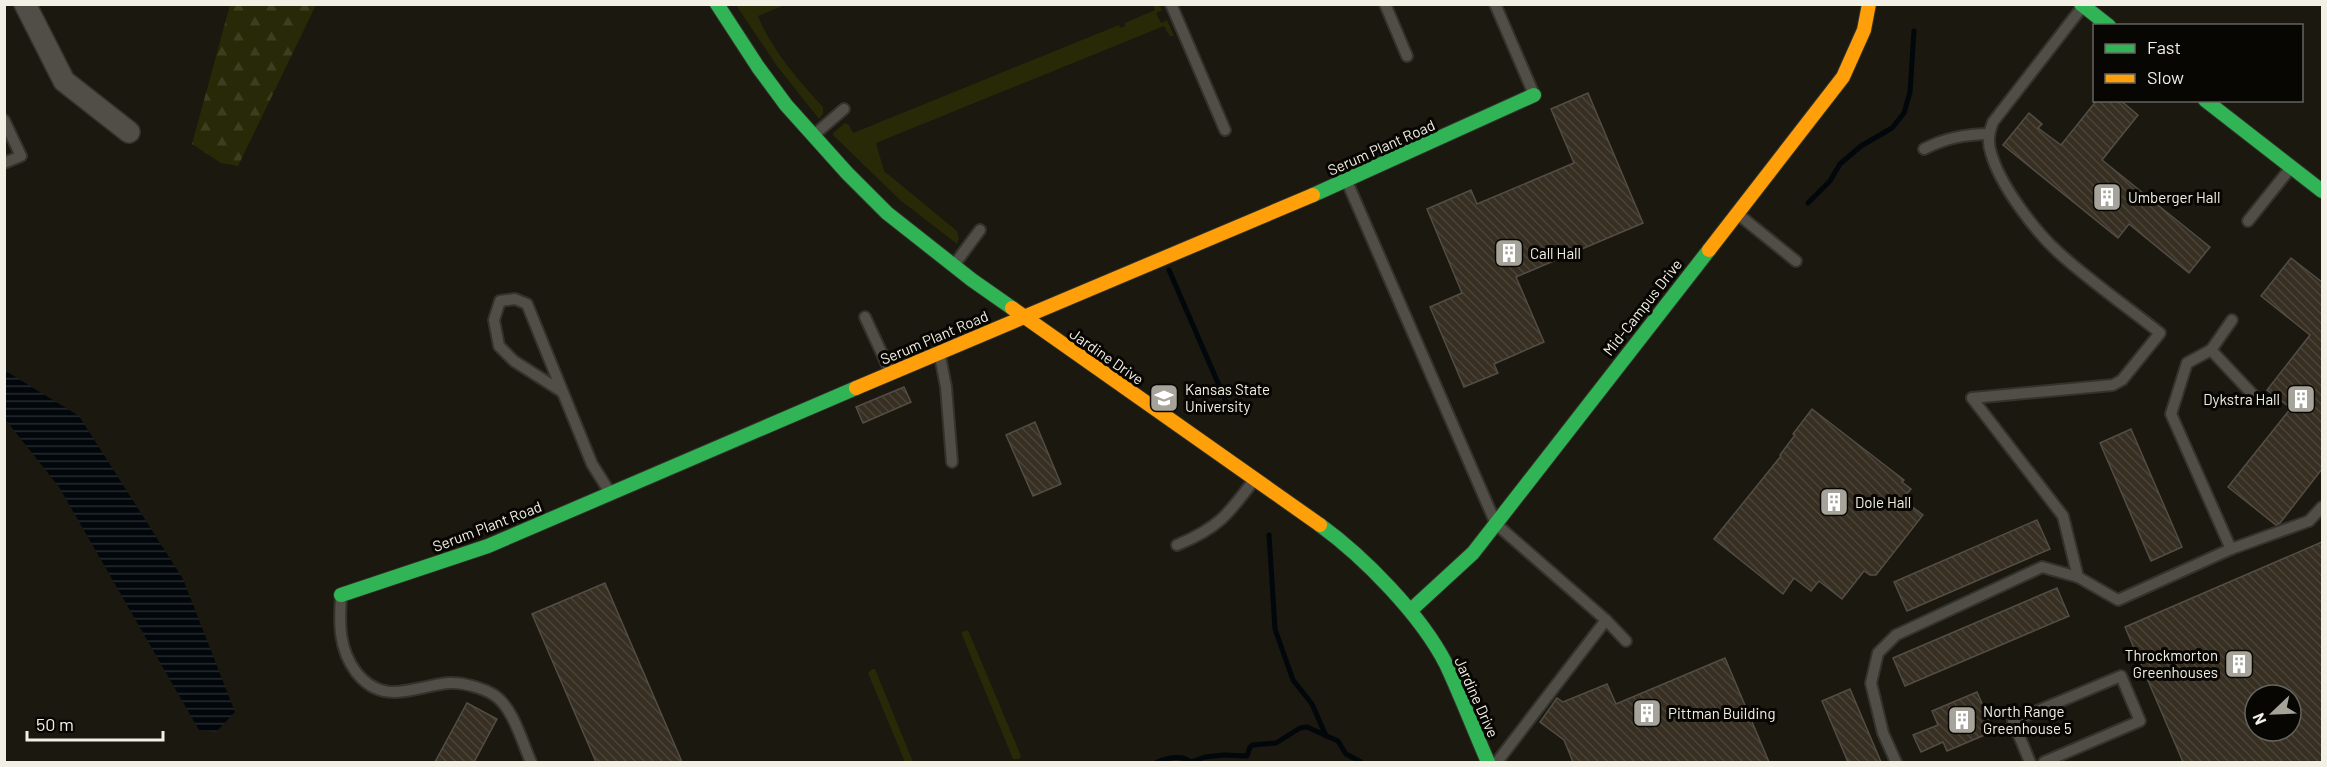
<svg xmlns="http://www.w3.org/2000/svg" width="2327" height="767" font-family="Barlow,sans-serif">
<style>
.green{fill:#282907}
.forest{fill:url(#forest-firs)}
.water{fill:url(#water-rules)}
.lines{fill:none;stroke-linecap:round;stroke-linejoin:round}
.stream{stroke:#02070c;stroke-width:5}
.building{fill:url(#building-back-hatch);stroke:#524d47;stroke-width:1.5;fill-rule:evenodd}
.lane-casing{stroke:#33322b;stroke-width:14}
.street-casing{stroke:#33322b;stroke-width:24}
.fast-casing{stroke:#33322b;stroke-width:16}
.slow-casing{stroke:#33322b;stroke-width:16}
.lane{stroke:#504e46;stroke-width:10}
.street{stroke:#504e46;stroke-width:21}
.fast{stroke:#30b455;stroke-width:14}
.slow{stroke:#ff9f0a;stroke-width:14}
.labels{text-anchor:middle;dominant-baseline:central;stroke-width:6;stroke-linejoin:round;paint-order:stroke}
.street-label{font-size:15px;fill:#f2f0e5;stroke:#070602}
.poi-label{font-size:15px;fill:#f2f0e5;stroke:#070602;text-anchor:start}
</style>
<defs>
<pattern id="forest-firs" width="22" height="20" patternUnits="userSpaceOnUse" patternTransform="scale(1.5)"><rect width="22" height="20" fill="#282907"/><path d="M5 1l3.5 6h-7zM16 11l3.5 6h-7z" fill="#3d3e1f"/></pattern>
<pattern id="water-rules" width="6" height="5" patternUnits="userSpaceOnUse" patternTransform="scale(1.5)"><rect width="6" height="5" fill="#02070c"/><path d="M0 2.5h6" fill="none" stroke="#272b2f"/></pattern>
<pattern id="building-back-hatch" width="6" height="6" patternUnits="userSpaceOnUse" patternTransform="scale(1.5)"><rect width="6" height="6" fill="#382f23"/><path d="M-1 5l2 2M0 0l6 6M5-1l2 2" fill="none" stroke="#4c4338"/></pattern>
</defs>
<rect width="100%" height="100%" fill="#1a180f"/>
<!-- green -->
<g class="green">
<path d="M736,5H785L758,16C771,49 799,81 823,107V114L819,119L777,66Z"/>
<path d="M1153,5H1159L1162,10L1156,13L1161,23L1167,20L1174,36H1170L1164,26L876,143L884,171L957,231L959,238L957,244L900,200L833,135V133L845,123L849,125L853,133L1119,25L1120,28L1125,26V23L1155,10Z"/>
<path d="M968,630L1021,756L1019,759H1013L962,635V632Z"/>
<path d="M872,669H875L913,762H905L868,673Z"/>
</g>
<!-- forest -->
<path class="forest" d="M230,5H316L238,166L221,163L192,144Z"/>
<!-- water -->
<path class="water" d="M4,370L79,416L183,579L235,712L216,732L199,730L59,487L5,419Z"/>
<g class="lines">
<!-- stream -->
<g class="stream">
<path d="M1808,203L1830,181L1840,164L1861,146L1892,128L1904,113L1910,92L1914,31"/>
<path d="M1169,270L1228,406"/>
<path d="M1269,535L1275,629L1293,680L1312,704L1326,736"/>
<path d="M1157,762C1168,758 1181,754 1191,762L1205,757L1224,755L1247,756L1250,747L1253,745L1276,743L1300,728L1307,727L1338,741L1346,754L1361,762"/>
</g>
</g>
<!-- building -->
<g class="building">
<path d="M1588,93L1643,223L1516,277L1544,342L1494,364L1498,373L1464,387L1430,307L1462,293L1427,209L1471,190L1477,204L1574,163L1551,109Z"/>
<path d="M2097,100H2120L2138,115L2102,160L2210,247L2189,273L2129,224L2118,238L2003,145L2029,113L2042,124L2038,128L2061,145Z"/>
<path d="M2291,258L2322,282V469L2280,523L2276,525L2228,487L2291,408L2267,390L2310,335L2261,296Z"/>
<path d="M904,387L911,402L863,423L856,407Z"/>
<path d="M1812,409L1904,480L1902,482L1911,489L1902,499L1923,515L1876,575H1870L1864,571L1842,599L1819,581L1811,591L1794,578L1783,594L1714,539L1781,456L1780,455L1795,435L1793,434Z"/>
<path d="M1035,422L1061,484L1033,496L1006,435Z"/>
<path d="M2131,429L2182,547L2151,561L2100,443Z"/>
<path d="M2037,520L2050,549L1907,611L1894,582Z"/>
<path d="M2322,542V762H2183L2125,627ZM2255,695H2291V731H2255Z"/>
<path d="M605,583L682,762H596L532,614Z"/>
<path d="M2057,588L2069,616L1905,686L1893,658Z"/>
<path d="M1725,658L1769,762H1573L1564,740L1540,722L1557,698L1563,702L1607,684L1616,704Z"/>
<path d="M1850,689L1881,762H1848L1822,701Z"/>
<path d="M1977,692L1994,731L1947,751L1943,742L1921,752L1913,735L1938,725L1932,711Z"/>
<path d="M467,703L497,719L474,762H435Z"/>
</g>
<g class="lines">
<!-- lane casing -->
<g class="lane-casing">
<g id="lane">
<path d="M1171,4L1225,130"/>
<path d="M1385,4L1407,56"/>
<path d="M1495,4L1533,92"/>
<path d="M4,120L21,156L4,163"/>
<path d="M815,134L844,109"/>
<path d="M1924,149C1945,138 1966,134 1989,134"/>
<path d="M1348,184L1496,524L1606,620L1626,641"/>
<path d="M1739,215L1796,261"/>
<path d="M2248,221L2289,170"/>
<path d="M954,265L980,230"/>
<path d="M865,317L891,373"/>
<path d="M2232,320L2211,350L2258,400"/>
<path d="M940,356L946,387L952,462"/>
<path d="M561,391L514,361L499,346L494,320L500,301L515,299L527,304L592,464L609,491"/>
<path d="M1972,398L2113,385L2122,380L2160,333C2126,306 2090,281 2058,252C2034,230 2000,185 1991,153C1987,142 1989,132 1993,122L2083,6"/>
<path d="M1972,398L2063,516L2078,577L2118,600L2231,549L2171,414L2187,363L2211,350"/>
<path d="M1177,545C1218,528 1228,515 1254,480"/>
<path d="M2231,549L2309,521L2322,507"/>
<path d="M341,597C339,625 339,649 356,672C383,707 414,686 449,683C462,682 483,688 494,695C513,707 522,742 531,762"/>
<path d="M1497,762L1606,620"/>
<path d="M1896,762L1883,733L1871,683L1878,653L1896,635L2042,567L2078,577"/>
<path d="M2030,762L2013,721L2121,676L2140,721L2044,762"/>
</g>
</g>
<!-- street casing -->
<g class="street-casing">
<path id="street" d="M25,4L64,81L129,132"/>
</g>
<!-- fast casing -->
<g class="fast-casing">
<g id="fast">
<path d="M717,4L758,67L786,105L847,173L887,213L972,280L1012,308"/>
<path d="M2081,4L2109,26"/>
<path d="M2205,100L2322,191"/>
<path d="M1313,195L1534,95"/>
<path d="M1320,525C1364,557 1421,615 1446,664C1461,696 1474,730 1488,762"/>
<path d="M341,595L488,546L856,388"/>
<path d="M1411,610L1473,553L1709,250"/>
</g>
</g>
<!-- slow casing -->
<g class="slow-casing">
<g id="slow">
<path d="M1709,250L1843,77L1864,30L1869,4"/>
<path d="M1012,308L1320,525"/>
<path d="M856,388L1313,195"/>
</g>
</g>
<!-- lane -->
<use href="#lane" class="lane"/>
<!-- street -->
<use href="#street" class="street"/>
<!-- fast -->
<use href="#fast" class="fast"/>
<!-- slow -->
<use href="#slow" class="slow"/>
</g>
<!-- icons -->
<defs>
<g id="building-square" transform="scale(1.5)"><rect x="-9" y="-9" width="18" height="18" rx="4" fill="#a6a49a" stroke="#070602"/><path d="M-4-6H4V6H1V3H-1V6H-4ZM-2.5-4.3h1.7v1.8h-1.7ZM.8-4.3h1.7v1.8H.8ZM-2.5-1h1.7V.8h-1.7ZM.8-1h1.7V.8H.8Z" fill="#fff"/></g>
<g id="university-square" transform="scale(1.5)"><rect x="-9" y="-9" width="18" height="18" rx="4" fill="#a6a49a" stroke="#070602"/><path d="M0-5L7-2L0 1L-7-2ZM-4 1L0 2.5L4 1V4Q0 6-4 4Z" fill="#fff"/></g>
</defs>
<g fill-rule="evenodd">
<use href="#building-square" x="2107" y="197"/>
<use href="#building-square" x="1509" y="253"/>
<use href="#university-square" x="1164" y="398"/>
<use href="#building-square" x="2301" y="399"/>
<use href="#building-square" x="1834" y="502"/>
<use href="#building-square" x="2239" y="664"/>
<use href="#building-square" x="1647" y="713"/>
<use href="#building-square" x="1962" y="720"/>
</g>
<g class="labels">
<!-- street labels -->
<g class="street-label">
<text transform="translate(1381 147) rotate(-24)">Serum Plant Road</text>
<text transform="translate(1642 307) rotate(-52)">Mid-Campus Drive</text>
<text transform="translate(934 337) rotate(-23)">Serum Plant Road</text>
<text transform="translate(1107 356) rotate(35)">Jardine Drive</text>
<text transform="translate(487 526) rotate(-21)">Serum Plant Road</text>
<text transform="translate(1477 697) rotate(66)">Jardine Drive</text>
</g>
<!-- poi labels -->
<g class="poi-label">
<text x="2128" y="197">Umberger Hall</text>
<text x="1530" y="253">Call Hall</text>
<text x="1185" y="389">Kansas State<tspan x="1185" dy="17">University</tspan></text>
<text x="2280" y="399" text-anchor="end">Dykstra Hall</text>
<text x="1855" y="502">Dole Hall</text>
<text x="2218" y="655" text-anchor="end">Throckmorton<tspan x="2218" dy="17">Greenhouses</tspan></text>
<text x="1983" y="711">North Range<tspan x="1983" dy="17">Greenhouse 5</tspan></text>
<text x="1668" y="713">Pittman Building</text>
</g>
</g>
<!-- border -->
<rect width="2327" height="767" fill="none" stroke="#f2f0e5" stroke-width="12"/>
<!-- legend -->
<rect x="2093" y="24" width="210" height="78" fill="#070602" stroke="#65645d" stroke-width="1.5"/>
<rect x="2105" y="44" width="30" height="9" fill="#30b455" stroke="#65645d" stroke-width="1.5"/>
<text x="2147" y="54" font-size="18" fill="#f2f0e5">Fast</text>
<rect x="2105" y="74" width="30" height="9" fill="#ff9f0a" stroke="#65645d" stroke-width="1.5"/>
<text x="2147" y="84" font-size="18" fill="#f2f0e5">Slow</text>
<!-- north arrow -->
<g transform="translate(2273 713) rotate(247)"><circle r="28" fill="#070602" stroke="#65645d" stroke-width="1.5"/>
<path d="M0-4.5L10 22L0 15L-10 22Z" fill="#a6a49a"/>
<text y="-9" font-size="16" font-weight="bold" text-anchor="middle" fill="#f2f0e5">N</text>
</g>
<!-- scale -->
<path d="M27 731v9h136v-9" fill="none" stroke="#f2f0e5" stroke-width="3"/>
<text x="36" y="731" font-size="18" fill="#f2f0e5" stroke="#070602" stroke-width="4.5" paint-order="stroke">50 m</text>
</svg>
